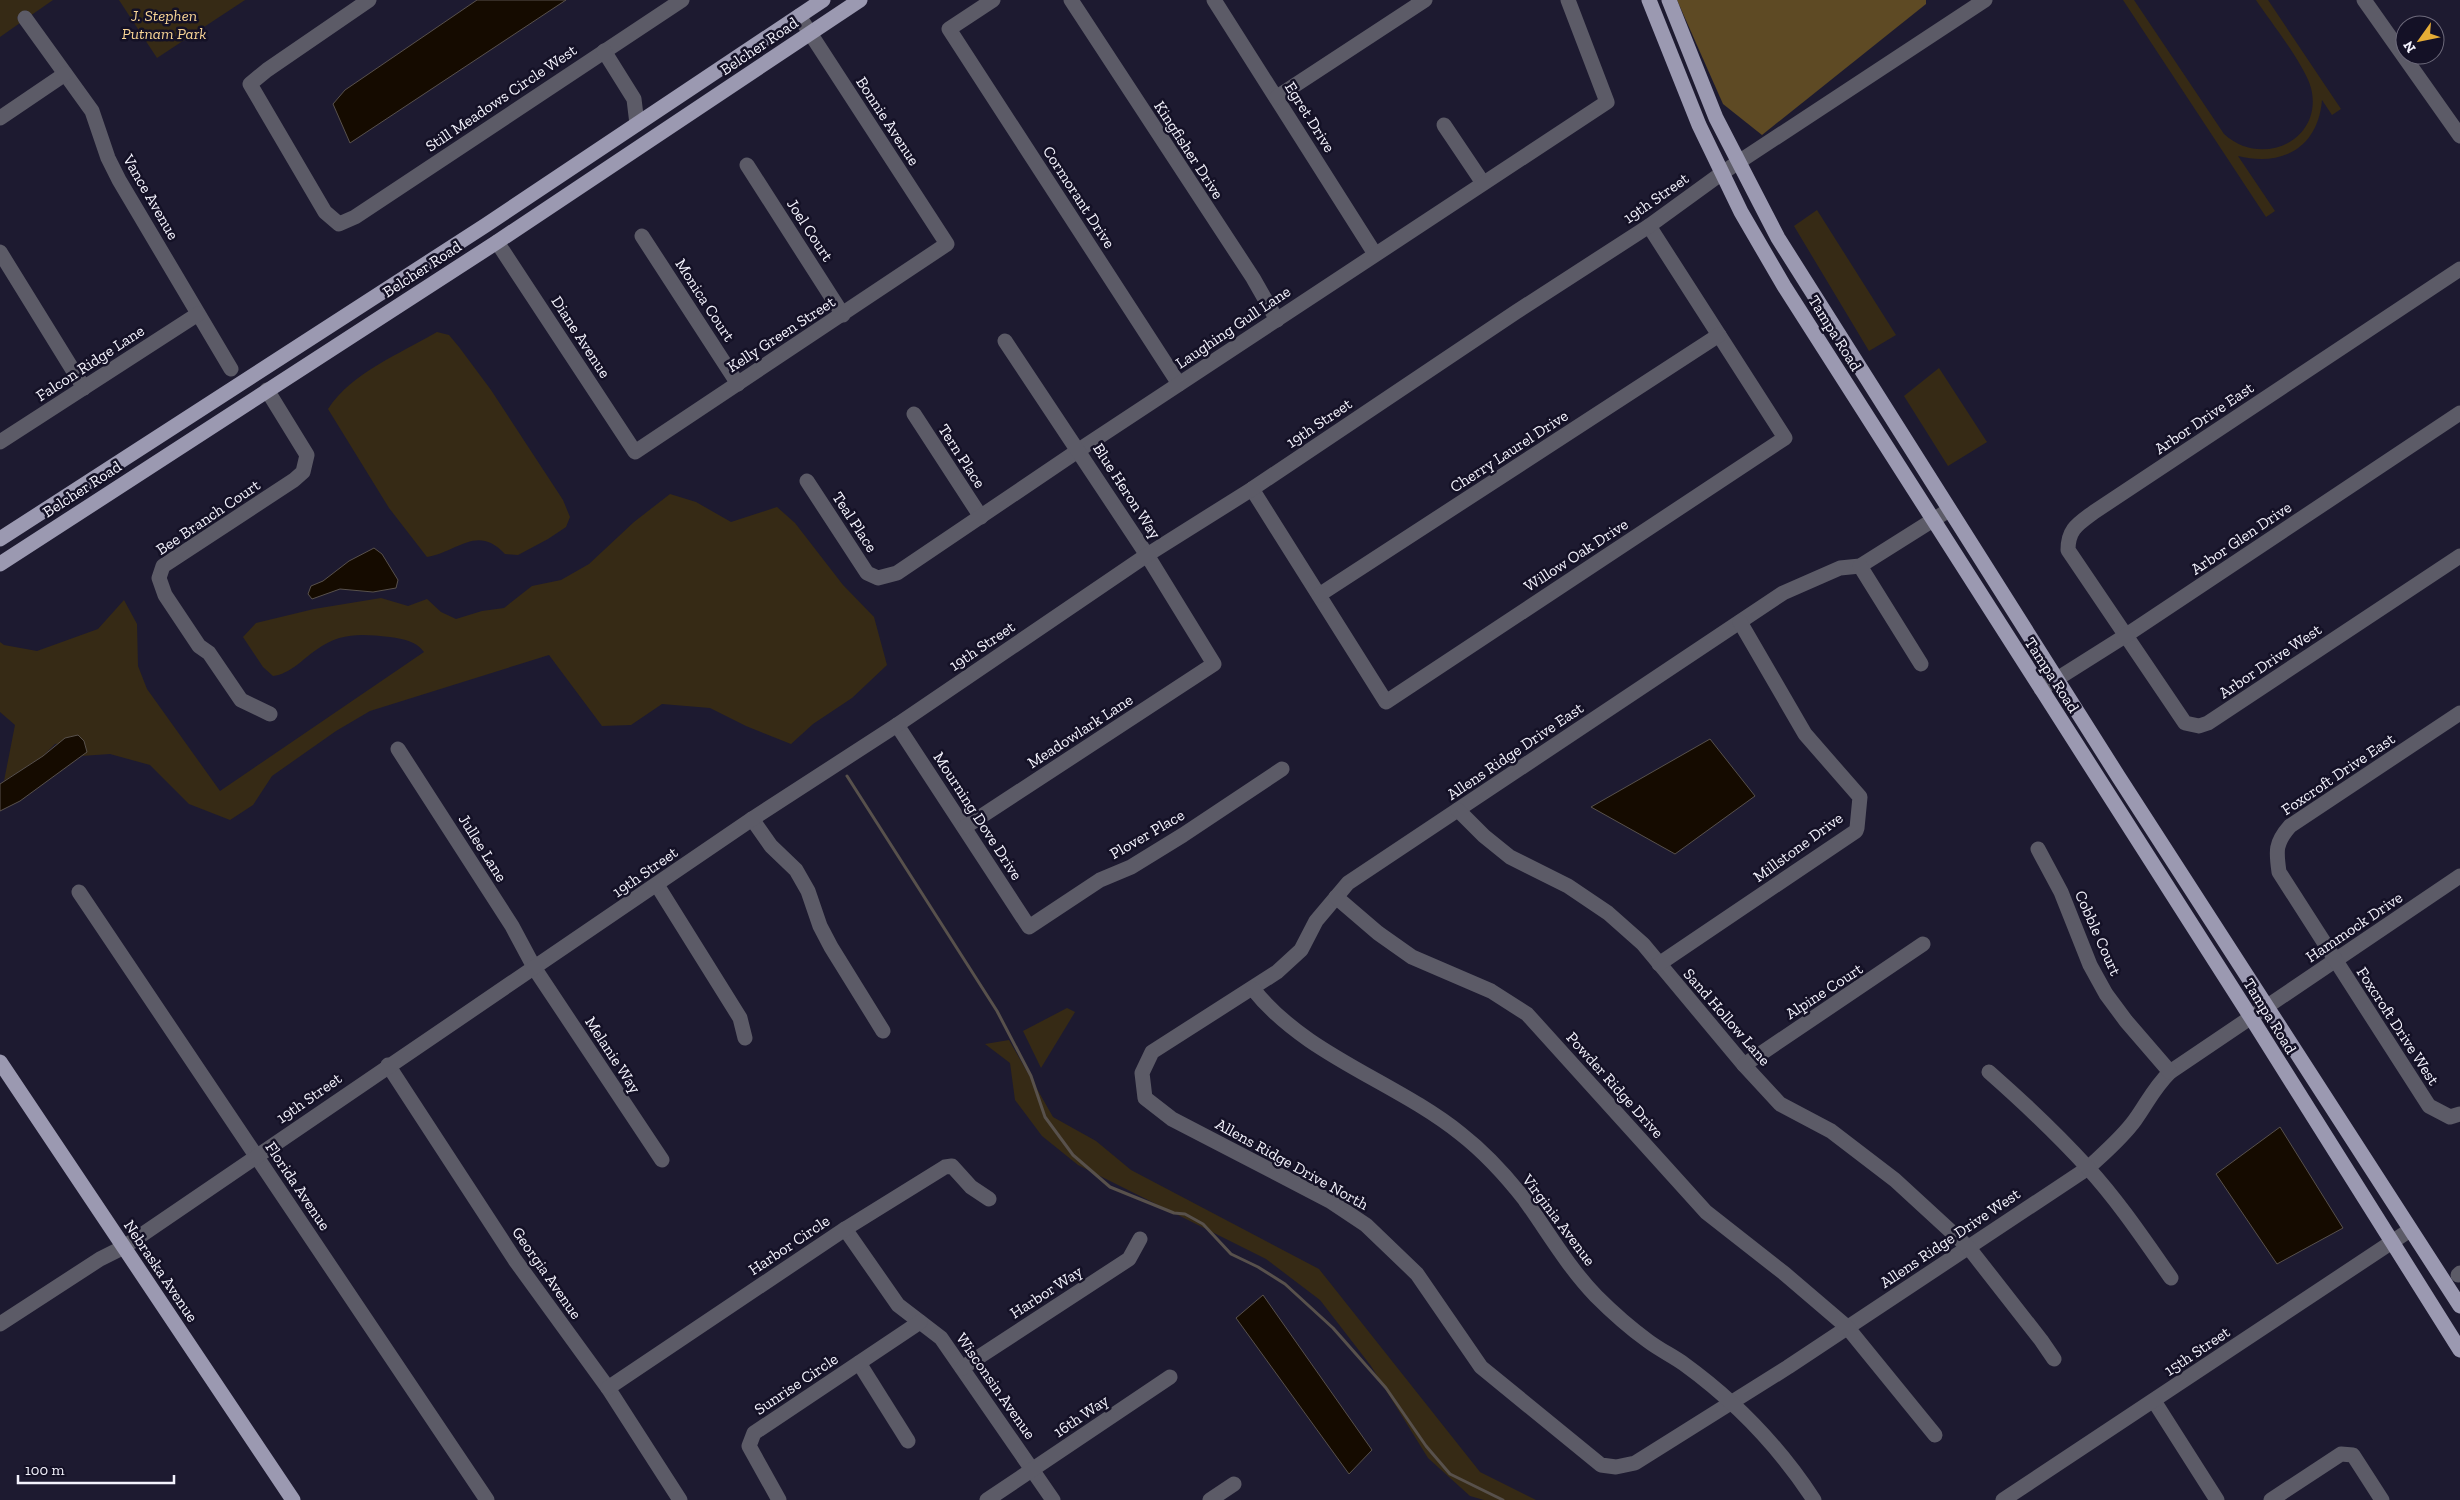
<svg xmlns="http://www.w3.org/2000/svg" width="2460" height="1500" font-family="'Zilla Slab',serif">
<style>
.green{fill:#362a15}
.forest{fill:#5e4a24}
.water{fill:#150b00;stroke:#58514c}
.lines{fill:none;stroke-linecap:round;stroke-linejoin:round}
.stream{stroke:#58514c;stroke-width:3}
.minor{stroke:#5c5b67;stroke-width:15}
.major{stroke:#9b99b1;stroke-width:15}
.labels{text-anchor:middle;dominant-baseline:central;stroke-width:5;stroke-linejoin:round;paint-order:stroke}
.park-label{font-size:16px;font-style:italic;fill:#fad696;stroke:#141126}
.street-label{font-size:16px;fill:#f4f3fd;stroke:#141126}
</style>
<rect width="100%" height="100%" fill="#1d1a30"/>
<!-- green -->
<g class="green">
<path d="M0,0H53L30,16L26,10L17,17L20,23L0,37Z"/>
<path d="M119,0H245L157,58Z"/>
<path d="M2123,0H2134L2224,134C2262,169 2324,140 2311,88C2305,65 2270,21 2256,0H2268L2341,109L2332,115L2322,100C2318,148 2282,167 2238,156L2275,211L2266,217Z"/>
<path d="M1817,210L1896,335L1869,351L1794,226Z"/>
<path d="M437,332L449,335L459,347L491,390L563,500L570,517L566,527L548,539L518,555L505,554C477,524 458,552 427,557L389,508L328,409C352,372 400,354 437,332Z"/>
<path d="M1939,368L1987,442L1948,466L1904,396Z"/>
<path d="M670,494L696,502L731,522L777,507L795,523L843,585L874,617L887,665L852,698L813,724L791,744L746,726L710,708L662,704L631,725L602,726L549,655L370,711L336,731L272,776L253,805L230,820L189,804L150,765L110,754L81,756L86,752L84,741L55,744L43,756L4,781L15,725L0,712V642L4,645L37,651L98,629L124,600L137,624L138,666L147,689L220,791L424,652C416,641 404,639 390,637C361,634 341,632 316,650C303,659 290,674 273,676L263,667L243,637L256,623L314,609L381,598L408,606L427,599L441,612L456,619L482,611L504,608L532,586L561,580L589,564L634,522Z"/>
<path d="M1067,1008L1075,1012L1041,1068L1023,1031Z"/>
<path d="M1009,1040L1053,1117L1096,1141L1131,1170L1319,1269L1480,1472L1536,1500H1484L1470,1496L1428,1458L1371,1366L1320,1300L1266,1259L1078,1165L1042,1136L1015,1100L1010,1063L985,1044Z"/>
</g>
<!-- forest -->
<path class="forest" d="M1677,0H1926V4L1762,135L1723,104Z"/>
<!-- water -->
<g class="water">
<path d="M477,0H566L350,143L333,104L345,90Z"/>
<path d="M374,548L382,554L398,580L396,588L373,592L340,589L312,599L308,594L311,586L323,581L349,561Z"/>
<path d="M78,735L84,741L87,752L20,801L0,811V784L43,756L65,738Z"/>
<path d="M1710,739L1755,796L1675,854L1591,807Z"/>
<path d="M2280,1127L2343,1228L2277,1264L2216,1174Z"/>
<path d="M1263,1295L1372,1450L1349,1474L1236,1318Z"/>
</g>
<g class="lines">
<!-- stream -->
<path class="stream" d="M847,776L997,1011L1031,1076L1045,1117L1073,1155L1110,1187L1174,1213L1185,1214L1203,1224L1231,1254L1258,1267L1285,1284L1333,1328L1386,1388L1426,1446L1450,1474L1503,1500"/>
<!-- minor -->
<g class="minor">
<path d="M369,0L267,70L250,84L325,212L339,224L355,217L682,0"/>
<path d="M993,0L949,29L1179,384"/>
<path d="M1071,0L1253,278L1277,320"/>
<path d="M1214,0L1375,254"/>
<path d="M2364,0L2460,136"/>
<path d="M25,18L92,111L108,158L119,180L231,369"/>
<path d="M604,51L634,99L637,124"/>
<path d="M1277,97L1425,0"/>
<path d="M0,118L65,74"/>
<path d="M1444,125L1483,183"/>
<path d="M747,165L843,315"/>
<path d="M642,236L738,384"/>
<path d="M497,242L635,452L947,244L799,16"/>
<path d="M0,252L84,388"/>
<path d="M2460,269L2094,512C2078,524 2068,529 2068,550L2185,723L2199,726L2208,723L2460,556"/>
<path d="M267,390L307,455L303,472L294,480L163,566L159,578L165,595L199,646L209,653L241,700L270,714"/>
<path d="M914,414L981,517"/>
<path d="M0,442L198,314"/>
<path d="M807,481L867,573L878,578L897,573L1079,450L1607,102L1568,0"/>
<path d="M1252,489L1386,702L1785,438L1649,226"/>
<path d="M1949,510L1860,566L1840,568L1783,593L1348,883L1316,921L1301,950L1277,972L1152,1052L1142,1073L1145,1098L1172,1119L1330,1201L1366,1225L1417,1274L1481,1367L1601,1465L1616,1467L1635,1463L1788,1367L2088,1168C2104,1153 2122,1138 2135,1120C2148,1102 2153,1089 2170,1072L2460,876"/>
<path d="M1860,566L1921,664"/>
<path d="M1319,595L1719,335"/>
<path d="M2041,689L2125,636L2460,413"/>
<path d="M2460,713L2290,826C2275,843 2276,851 2279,872L2429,1106L2450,1117L2460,1114"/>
<path d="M897,725L1029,927L1100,880L1131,867L1183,835L1282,769"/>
<path d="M398,749L512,926L535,969L662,1160"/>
<path d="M1458,810L1484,836L1510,857L1568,886L1608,913L1643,944L1744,1065L1780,1104L1831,1131L1895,1180L1969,1248L2041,1340L2054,1359"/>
<path d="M752,819L771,846L796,870L808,891L820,926L831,947L883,1031"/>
<path d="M965,827L1214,664L1147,555L1005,341"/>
<path d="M2038,849L2061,892L2090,965L2106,994L2126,1021L2170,1072"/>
<path d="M657,885L740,1018L745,1038"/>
<path d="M79,892L487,1500"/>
<path d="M1336,897L1378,933L1412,957L1491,991L1527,1014L1706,1212L1785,1274L1847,1327L1935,1435"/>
<path d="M1659,964L1856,831L1857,828L1860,797L1805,734L1740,622"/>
<path d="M1253,989C1306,1056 1395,1081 1461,1134C1484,1152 1507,1177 1525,1200C1548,1232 1568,1267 1596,1296C1612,1312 1630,1328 1648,1341C1660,1350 1673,1356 1684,1364C1735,1401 1780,1448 1814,1500"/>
<path d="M388,1065L515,1260L608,1388L680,1500"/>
<path d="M1744,1065L1923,944"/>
<path d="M1989,1072C2023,1102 2057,1134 2088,1168C2119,1202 2145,1241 2171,1278"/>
<path d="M845,1229L898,1305L941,1338L1053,1500"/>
<path d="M2458,1275L2460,1273"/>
<path d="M0,1324L100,1259L124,1247L752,819L897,725L1147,555L1252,489L1516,312L1649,226L1722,173L1985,0"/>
<path d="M859,1363L908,1441"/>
<path d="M962,1368L1129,1259L1140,1239"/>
<path d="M608,1388L845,1229L945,1167L952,1166L971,1187L989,1199"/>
<path d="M2154,1401L2217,1500"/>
<path d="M779,1500L749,1446L754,1433L920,1322"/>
<path d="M987,1500L1170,1377"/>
<path d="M1210,1500L1234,1484"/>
<path d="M2003,1500L2410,1230"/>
<path d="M2271,1500L2341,1454L2353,1455L2382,1500"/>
</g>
<!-- major -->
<g class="major">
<path d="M1649,0L1699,125L1741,212L1784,286L2252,1019L2460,1350"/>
<path d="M1669,0L1716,118L1778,238L2118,776L2460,1306"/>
<path d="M0,539L486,225L823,0"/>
<path d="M0,564L497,242L860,0"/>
<path d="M0,1062L293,1500"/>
</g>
</g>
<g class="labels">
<!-- park labels -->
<g class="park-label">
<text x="164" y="15">J. Stephen<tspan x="164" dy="18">Putnam Park</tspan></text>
</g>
<!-- street labels -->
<g class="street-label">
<text transform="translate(759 46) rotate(-34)">Belcher Road</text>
<text transform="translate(501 98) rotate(-34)">Still Meadows Circle West</text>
<text transform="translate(1310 117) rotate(58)">Egret Drive</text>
<text transform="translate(888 121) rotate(57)">Bonnie Avenue</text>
<text transform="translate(1189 150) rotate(57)">Kingfisher Drive</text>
<text transform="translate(151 197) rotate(60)">Vance Avenue</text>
<text transform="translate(1079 197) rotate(57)">Cormorant Drive</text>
<text transform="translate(1656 198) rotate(-35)">19th Street</text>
<text transform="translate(810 230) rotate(57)">Joel Court</text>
<text transform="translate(422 269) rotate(-33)">Belcher Road</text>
<text transform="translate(705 300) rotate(57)">Monica Court</text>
<text transform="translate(1233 327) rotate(-34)">Laughing Gull Lane</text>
<text transform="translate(1835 333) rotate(58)">Tampa Road</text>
<text transform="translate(781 334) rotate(-33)">Kelly Green Street</text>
<text transform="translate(581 337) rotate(57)">Diane Avenue</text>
<text transform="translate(90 363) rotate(-33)">Falcon Ridge Lane</text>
<text transform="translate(2204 418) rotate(-34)">Arbor Drive East</text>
<text transform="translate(1319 423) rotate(-34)">19th Street</text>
<text transform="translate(1509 451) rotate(-33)">Cherry Laurel Drive</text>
<text transform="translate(962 456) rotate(57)">Tern Place</text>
<text transform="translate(82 489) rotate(-33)">Belcher Road</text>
<text transform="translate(1127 491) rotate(57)">Blue Heron Way</text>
<text transform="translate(208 517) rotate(-34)">Bee Branch Court</text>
<text transform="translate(855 522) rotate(57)">Teal Place</text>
<text transform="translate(2241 538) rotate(-34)">Arbor Glen Drive</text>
<text transform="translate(1576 555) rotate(-33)">Willow Oak Drive</text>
<text transform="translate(982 646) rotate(-34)">19th Street</text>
<text transform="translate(2270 661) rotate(-34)">Arbor Drive West</text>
<text transform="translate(2052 675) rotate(57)">Tampa Road</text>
<text transform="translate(1080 731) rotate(-33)">Meadowlark Lane</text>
<text transform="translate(1515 751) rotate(-34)">Allens Ridge Drive East</text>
<text transform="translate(2338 774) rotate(-34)">Foxcroft Drive East</text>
<text transform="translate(978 816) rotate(57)">Mourning Dove Drive</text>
<text transform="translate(1147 834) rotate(-30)">Plover Place</text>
<text transform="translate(1798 847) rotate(-36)">Millstone Drive</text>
<text transform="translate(483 848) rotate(58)">Jullee Lane</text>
<text transform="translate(645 872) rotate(-35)">19th Street</text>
<text transform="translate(2354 927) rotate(-34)">Hammock Drive</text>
<text transform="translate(2098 933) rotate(66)">Cobble Court</text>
<text transform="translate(1824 991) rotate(-33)">Alpine Court</text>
<text transform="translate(2270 1016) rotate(58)">Tampa Road</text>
<text transform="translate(1727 1017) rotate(49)">Sand Hollow Lane</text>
<text transform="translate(2398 1026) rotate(57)">Foxcroft Drive West</text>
<text transform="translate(613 1055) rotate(57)">Melanie Way</text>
<text transform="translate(1615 1085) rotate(48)">Powder Ridge Drive</text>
<text transform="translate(309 1098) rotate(-35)">19th Street</text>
<text transform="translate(1292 1164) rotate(29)">Allens Ridge Drive North</text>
<text transform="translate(298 1186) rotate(56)">Florida Avenue</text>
<text transform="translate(1559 1220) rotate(53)">Virginia Avenue</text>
<text transform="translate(1950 1238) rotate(-34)">Allens Ridge Drive West</text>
<text transform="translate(789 1245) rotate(-34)">Harbor Circle</text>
<text transform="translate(161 1271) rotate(56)">Nebraska Avenue</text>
<text transform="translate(547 1273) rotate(55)">Georgia Avenue</text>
<text transform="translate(1046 1292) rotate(-33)">Harbor Way</text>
<text transform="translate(2197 1351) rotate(-34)">15th Street</text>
<text transform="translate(796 1384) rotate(-34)">Sunrise Circle</text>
<text transform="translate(996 1386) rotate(55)">Wisconsin Avenue</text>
<text transform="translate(1081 1416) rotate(-34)">16th Way</text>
</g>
</g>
<!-- north arrow -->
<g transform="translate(2420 40) rotate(237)"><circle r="24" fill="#141126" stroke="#6e6b7c"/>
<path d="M0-4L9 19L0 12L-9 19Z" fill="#e6ad36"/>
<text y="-8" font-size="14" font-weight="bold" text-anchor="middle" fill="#f4f3fd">N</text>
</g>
<!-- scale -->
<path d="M18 1475v8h156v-8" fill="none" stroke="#f4f3fd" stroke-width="2.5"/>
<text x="25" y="1475" font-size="15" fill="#f4f3fd" stroke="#141126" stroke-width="4" paint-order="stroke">100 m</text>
</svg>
